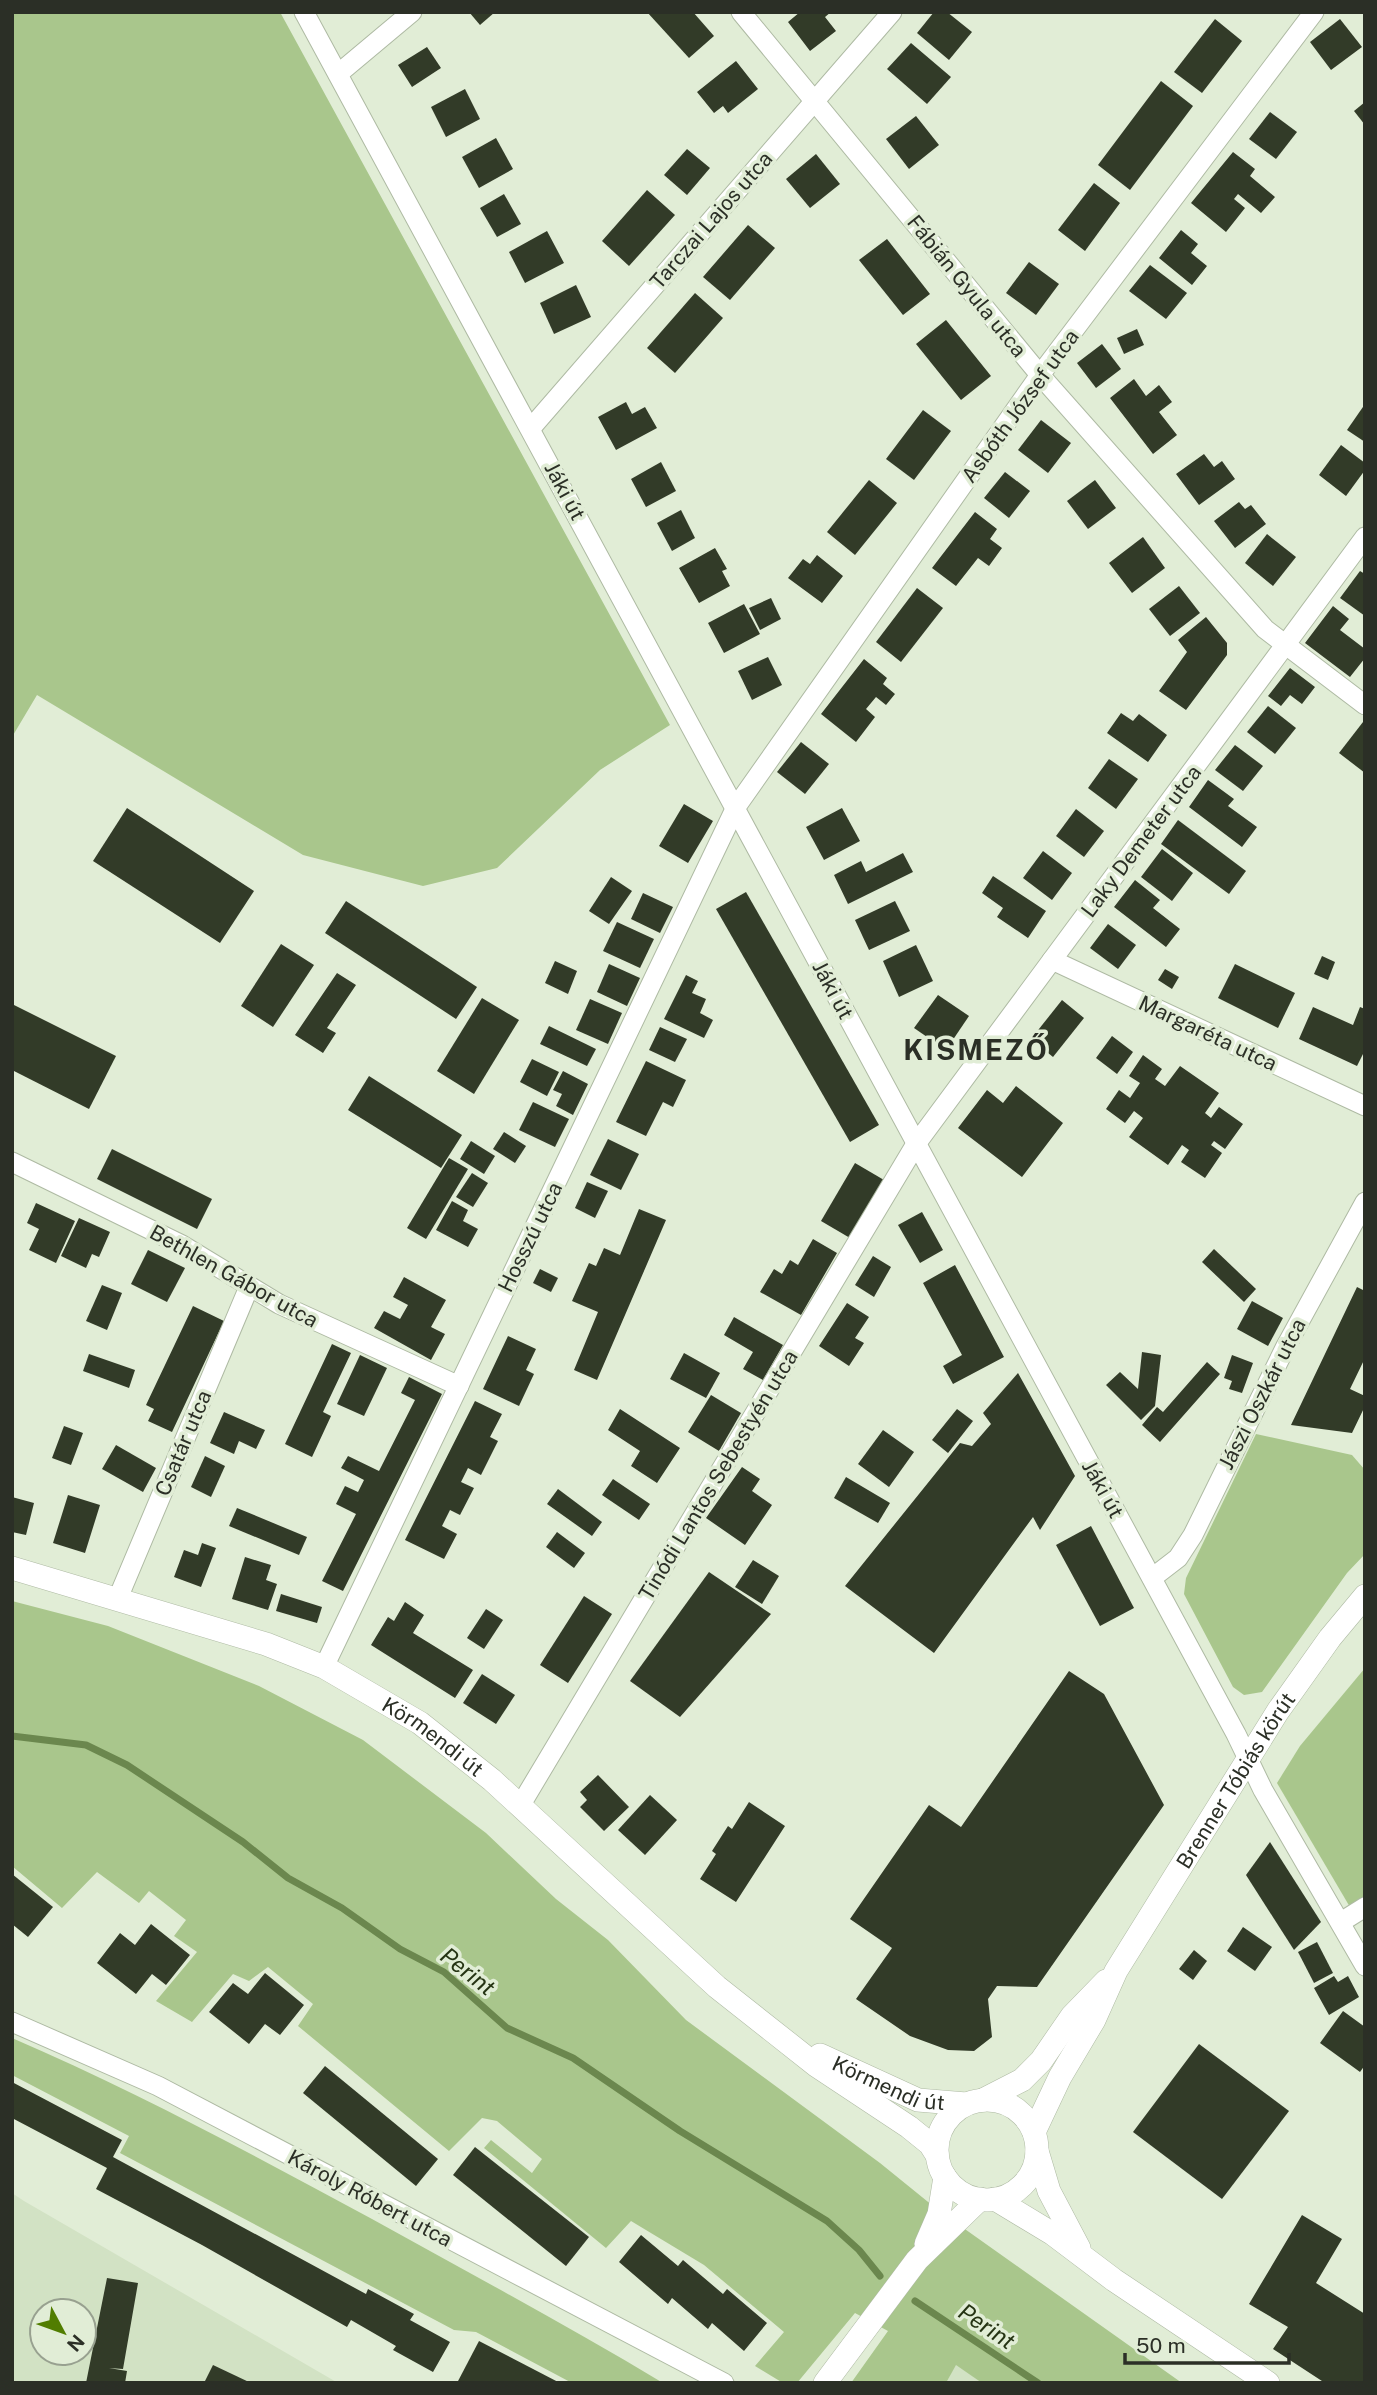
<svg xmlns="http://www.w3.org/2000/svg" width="1377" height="2395" font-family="'Public Sans',sans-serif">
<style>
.built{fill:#d2e2c4;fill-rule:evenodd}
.green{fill:#a9c68c}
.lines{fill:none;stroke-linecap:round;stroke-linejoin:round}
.stream{stroke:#6b874e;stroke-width:7}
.building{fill:#323b28}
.minor-casing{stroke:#aebaa3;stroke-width:21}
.tertiary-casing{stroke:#aebaa3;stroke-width:24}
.minor{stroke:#fff;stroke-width:19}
.tertiary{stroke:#fff;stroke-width:23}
.labels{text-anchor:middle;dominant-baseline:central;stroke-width:7;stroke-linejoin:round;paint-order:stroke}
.street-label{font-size:21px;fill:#2b2f26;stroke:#e1edd6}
.water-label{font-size:23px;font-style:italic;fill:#253413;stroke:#e1edd6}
.district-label{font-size:28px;font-weight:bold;letter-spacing:2px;fill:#2b2f26;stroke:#e1edd6}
</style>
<rect width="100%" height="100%" fill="#e1edd6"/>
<!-- built -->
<g class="built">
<path d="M12,2193L24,2201L338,2383H12ZM42,2311H84V2353H42Z"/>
<path d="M956,2364L982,2383H946Z"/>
</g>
<!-- green -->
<g class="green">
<path d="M12,12H280L670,725L600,770L497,868L423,886L303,855L37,695L12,737Z"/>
<path d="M1256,1434L1352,1455L1365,1470V1554L1347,1573L1262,1692L1244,1695L1233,1687L1184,1594L1186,1578Z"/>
<path d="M12,1601L108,1626L259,1686L363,1740L486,1833L556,1899L608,1940L686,2020L880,2163L938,2210L1182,2383H982L956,2365L946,2383H851L888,2331L855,2313L797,2383H783L755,2366L784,2332L704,2265L631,2221L606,2248L484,2148L491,2140L532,2173L542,2159L497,2121L482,2118L449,2151L298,2026L313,2004L268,1967L249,1981L233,1974L192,2022L156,2001L197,1952L174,1936L186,1920L149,1891L139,1903L97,1872L62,1908L12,1866Z"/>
<path d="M1365,1668V1915L1357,1919L1277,1783L1300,1746Z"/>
<path d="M12,2038C136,2091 253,2155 372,2219C469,2273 567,2325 663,2383H572L476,2332L454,2330L120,2153L129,2136L12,2075Z"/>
</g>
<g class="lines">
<!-- stream -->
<g class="stream">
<path d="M12,1736L86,1745L127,1765L243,1842L288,1878L342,1908L400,1949L444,1972L507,2028L573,2058L680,2131L827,2221L859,2250L880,2276"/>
<path d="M915,2301L1038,2383"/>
</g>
</g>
<!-- building -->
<g class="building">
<path d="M469,12H495L480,25Z"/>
<path d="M647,12H693L714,36L689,58Z"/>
<path d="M800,12H831L825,17L836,31L810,51L788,22Z"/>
<path d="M934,12H947L972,32L949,60L917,33Z"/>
<path d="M1215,19L1242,41L1202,93L1174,72Z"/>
<path d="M1340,19L1362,47L1331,70L1310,42Z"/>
<path d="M911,43L951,77L927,104L887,69Z"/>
<path d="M427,47L441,68L412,87L398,65Z"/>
<path d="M736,61L758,89L728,113L723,106L714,113L697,92Z"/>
<path d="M1161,81L1193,106L1130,190L1098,165Z"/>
<path d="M465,89L480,119L446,137L431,107Z"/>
<path d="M1365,102V125L1354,111Z"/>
<path d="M1270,112L1297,132L1276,159L1249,139Z"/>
<path d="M916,116L939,145L909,169L886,139Z"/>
<path d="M496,138L513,169L479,188L462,157Z"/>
<path d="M687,149L710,168L687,195L664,175Z"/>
<path d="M1233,152L1255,169L1250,176L1275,197L1261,213L1238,194L1234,199L1245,208L1226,232L1191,203Z"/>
<path d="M816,154L840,184L810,208L786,179Z"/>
<path d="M1094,183L1120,203L1085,251L1058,230Z"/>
<path d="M647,190L675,215L629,266L602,241Z"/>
<path d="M504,194L521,224L497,237L480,208Z"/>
<path d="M748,225L775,248L730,300L703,277Z"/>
<path d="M1181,230L1198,244L1191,253L1207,266L1192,285L1159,258Z"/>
<path d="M547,231L564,263L525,283L509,252Z"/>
<path d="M887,239L930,294L903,315L859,260Z"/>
<path d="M1029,262L1059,284L1036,315L1006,293Z"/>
<path d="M1150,265L1187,293L1166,319L1129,291Z"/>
<path d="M576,285L591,317L554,334L540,303Z"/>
<path d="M695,293L723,318L675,373L647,348Z"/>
<path d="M946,320L991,376L961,400L916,344Z"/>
<path d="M1137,329L1144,345L1124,354L1117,338Z"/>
<path d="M1102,344L1121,369L1096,388L1077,363Z"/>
<path d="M1134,379L1146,396L1159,385L1172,402L1159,412L1177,435L1153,454L1110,398Z"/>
<path d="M626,402L632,414L645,407L657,428L616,450L598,417Z"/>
<path d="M1365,404V442L1347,430Z"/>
<path d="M923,410L951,431L914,480L886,459Z"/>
<path d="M1041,420L1071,443L1048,473L1018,450Z"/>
<path d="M1341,445L1365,463V470L1346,496L1319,475Z"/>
<path d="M1204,454L1214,467L1222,461L1235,479L1199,505L1176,474Z"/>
<path d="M661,462L676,491L646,507L631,479Z"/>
<path d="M1005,472L1030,491L1009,518L984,498Z"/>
<path d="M869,480L897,503L855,555L827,532Z"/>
<path d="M1095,480L1116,508L1088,529L1067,501Z"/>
<path d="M1239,502L1245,509L1251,505L1266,524L1235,548L1214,521Z"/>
<path d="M681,510L695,538L672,551L657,523Z"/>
<path d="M975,512L997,529L990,539L1002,548L989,566L978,558L956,586L932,568Z"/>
<path d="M1267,534L1296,557L1273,586L1245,563Z"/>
<path d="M1143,537L1165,568L1132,593L1109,563Z"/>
<path d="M715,548L727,569L722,571L730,586L699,603L679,568Z"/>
<path d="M817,555L843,576L822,603L788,578L803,559L810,564Z"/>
<path d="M1360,571L1365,574V616L1340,598Z"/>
<path d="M1179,586L1200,613L1170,636L1149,609Z"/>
<path d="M917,588L943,608L901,662L876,642Z"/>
<path d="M771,598L781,619L760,630L749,608Z"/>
<path d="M744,604L760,634L724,653L708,623Z"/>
<path d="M1333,606L1349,619L1340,630L1365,649V658L1350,677L1305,643Z"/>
<path d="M1206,617L1227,643V655L1186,710L1159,691L1187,652L1178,640Z"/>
<path d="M768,657L782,685L752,700L738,671Z"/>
<path d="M864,659L887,678L883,684L895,694L886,705L876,697L866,709L875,717L856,742L821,714Z"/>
<path d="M1290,668L1315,687L1302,704L1290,695L1281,706L1268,696Z"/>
<path d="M1268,706L1296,728L1275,754L1247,732Z"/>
<path d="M1121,713L1133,721L1139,714L1167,735L1148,762L1107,733Z"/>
<path d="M1363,722L1365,724V773L1339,753Z"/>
<path d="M801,742L829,764L805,794L777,772Z"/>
<path d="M1235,745L1263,766L1243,791L1215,770Z"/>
<path d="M1109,759L1138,779L1116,809L1088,788Z"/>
<path d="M1208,780L1234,799L1228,806L1257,827L1242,847L1189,807Z"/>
<path d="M684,804L713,821L688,863L659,846Z"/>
<path d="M127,808L254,891L220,943L93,861Z"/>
<path d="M842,808L860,841L824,860L806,827Z"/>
<path d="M1076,809L1104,831L1084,857L1056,836Z"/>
<path d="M1178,820L1246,871L1229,894L1161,844Z"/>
<path d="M1162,849L1193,873L1172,901L1141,877Z"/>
<path d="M1043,851L1072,873L1052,900L1023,878Z"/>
<path d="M903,853L913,872L848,904L834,875L861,861L866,872Z"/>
<path d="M993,876L1046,911L1028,938L997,917L1003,908L982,893Z"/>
<path d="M611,877L632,891L609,924L589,911Z"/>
<path d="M1135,880L1160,900L1153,908L1180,929L1166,947L1114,907Z"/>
<path d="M746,892L879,1125L850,1142L716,909Z"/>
<path d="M643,893L673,907L660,933L631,919Z"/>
<path d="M346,901L477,987L456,1019L325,933Z"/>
<path d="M895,901L910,931L869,950L855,920Z"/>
<path d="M617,922L654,939L640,968L603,951Z"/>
<path d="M1108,924L1136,945L1118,969L1090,948Z"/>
<path d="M281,944L314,965L273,1027L241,1006Z"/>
<path d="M916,945L933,981L899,997L883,961Z"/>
<path d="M1322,956L1335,962L1328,980L1314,974Z"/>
<path d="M555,961L577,971L568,994L545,983Z"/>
<path d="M609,964L640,978L627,1006L597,992Z"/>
<path d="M1235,964L1295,993L1278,1028L1218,998Z"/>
<path d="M1165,969L1179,977L1172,989L1158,980Z"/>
<path d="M337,973L356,985L327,1028L336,1033L323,1053L295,1035Z"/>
<path d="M686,975L698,981L692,993L706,999L700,1013L713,1020L704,1038L664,1019Z"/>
<path d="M938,995L969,1016L946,1050L914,1028Z"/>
<path d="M482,998L519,1020L474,1094L437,1071Z"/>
<path d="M590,999L622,1013L608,1044L576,1030Z"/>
<path d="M1062,1000L1084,1018L1053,1057L1031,1039Z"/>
<path d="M12,1004L116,1056L89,1109L12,1070Z"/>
<path d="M1313,1007L1353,1025L1360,1007L1365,1009V1050L1357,1066L1299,1039Z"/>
<path d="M549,1026L596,1049L587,1066L540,1044Z"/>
<path d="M660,1027L687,1039L675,1062L649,1050Z"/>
<path d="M1112,1036L1133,1052L1117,1074L1096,1058Z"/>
<path d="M1143,1055L1162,1069L1155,1079L1165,1086L1180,1066L1219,1093L1205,1113L1211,1118L1219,1107L1243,1124L1225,1149L1214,1141L1211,1145L1222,1153L1205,1178L1181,1162L1189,1150L1182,1145L1168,1165L1129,1137L1143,1118L1134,1111L1125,1123L1106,1109L1119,1090L1130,1098L1140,1083L1129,1076Z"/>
<path d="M532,1059L559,1072L547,1096L520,1082Z"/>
<path d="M646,1061L686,1080L673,1107L663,1102L646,1136L616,1122Z"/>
<path d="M563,1071L588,1084L573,1115L556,1106L562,1094L553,1090Z"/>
<path d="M369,1076L462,1135L441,1168L348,1110Z"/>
<path d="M1016,1086L1063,1123L1022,1177L958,1128L987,1090L1003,1103Z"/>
<path d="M533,1102L569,1119L555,1147L519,1130Z"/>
<path d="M504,1132L526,1146L515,1163L493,1149Z"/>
<path d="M608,1139L639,1154L621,1190L590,1175Z"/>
<path d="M471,1141L495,1156L484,1174L460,1159Z"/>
<path d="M112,1149L212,1199L197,1229L97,1179Z"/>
<path d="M449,1158L468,1169L426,1239L407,1228Z"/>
<path d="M855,1163L884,1180L850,1238L821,1221Z"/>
<path d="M472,1173L488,1183L473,1207L456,1197Z"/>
<path d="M587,1182L608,1191L595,1218L575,1208Z"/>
<path d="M452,1201L468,1210L463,1221L478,1229L468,1247L436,1230Z"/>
<path d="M36,1203L75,1221L56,1263L29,1250L39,1229L27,1223Z"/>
<path d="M639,1209L666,1220L597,1380L574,1370L598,1312L572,1301L589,1263L596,1266L604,1248L620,1255Z"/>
<path d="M922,1212L943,1250L920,1263L898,1225Z"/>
<path d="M79,1218L110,1232L99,1257L92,1254L86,1268L61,1256Z"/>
<path d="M813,1239L837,1253L801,1315L760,1292L774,1269L782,1274L790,1260L798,1265Z"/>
<path d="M1214,1249L1256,1289L1244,1302L1202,1262Z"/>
<path d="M148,1250L185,1268L167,1302L131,1284Z"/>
<path d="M873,1256L891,1267L874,1297L855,1285Z"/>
<path d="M955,1265L1004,1357L953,1384L943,1366L962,1355L923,1283Z"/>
<path d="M540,1269L558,1278L551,1292L533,1283Z"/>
<path d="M404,1277L446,1300L431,1327L445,1334L431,1360L374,1328L384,1311L400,1319L408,1305L393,1297Z"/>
<path d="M102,1285L122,1293L107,1330L86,1321Z"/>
<path d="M1357,1287L1365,1291V1358L1350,1389L1365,1396V1406L1352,1433L1291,1425Z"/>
<path d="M1252,1301L1283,1318L1268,1346L1237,1329Z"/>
<path d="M847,1303L869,1317L855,1338L864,1343L849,1366L819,1346Z"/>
<path d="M193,1306L224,1321L172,1432L148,1421L154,1409L146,1405Z"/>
<path d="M734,1317L783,1345L763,1380L743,1369L753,1352L724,1335Z"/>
<path d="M508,1336L536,1349L526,1370L534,1374L519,1406L483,1389Z"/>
<path d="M332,1344L351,1353L323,1412L331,1416L312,1457L285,1444Z"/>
<path d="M1142,1352L1161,1355L1155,1406L1141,1420L1106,1385L1120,1372L1138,1389Z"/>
<path d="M684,1353L720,1373L706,1398L670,1379Z"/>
<path d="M89,1354L135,1370L129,1388L83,1371Z"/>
<path d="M360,1355L387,1368L364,1416L337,1404Z"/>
<path d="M1232,1355L1253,1363L1242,1393L1229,1389L1232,1381L1224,1378Z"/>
<path d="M1207,1362L1220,1374L1160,1442L1142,1425L1157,1407L1163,1412Z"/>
<path d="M1018,1373L1075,1476L1040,1530L1033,1517L934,1653L845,1586L960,1443L972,1446L991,1424L983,1413Z"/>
<path d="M409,1377L442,1394L343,1591L322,1581L356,1514L336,1504L345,1486L358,1492L364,1480L341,1468L348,1456L379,1471L415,1400L401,1393Z"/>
<path d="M711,1395L741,1413L719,1451L688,1432Z"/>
<path d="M475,1401L502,1414L490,1437L498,1441L481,1475L468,1468L461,1482L474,1488L460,1515L450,1510L442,1526L457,1534L444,1559L405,1540Z"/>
<path d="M620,1409L680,1448L657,1483L631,1466L640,1451L608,1430Z"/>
<path d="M957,1409L973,1421L948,1453L932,1440Z"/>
<path d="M224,1412L265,1430L256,1449L239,1441L234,1454L210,1443Z"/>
<path d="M64,1426L83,1433L71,1465L52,1458Z"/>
<path d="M883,1430L914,1452L889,1487L858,1464Z"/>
<path d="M116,1445L156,1468L143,1492L102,1469Z"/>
<path d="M205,1456L225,1466L211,1497L191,1487Z"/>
<path d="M742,1467L760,1479L752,1491L772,1505L745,1545L706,1518Z"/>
<path d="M846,1477L890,1503L878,1523L834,1498Z"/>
<path d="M613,1479L650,1504L639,1520L602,1495Z"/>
<path d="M558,1489L602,1522L592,1536L547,1504Z"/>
<path d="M68,1495L100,1505L85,1553L53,1543Z"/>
<path d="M12,1497L34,1503L26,1535L12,1532Z"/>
<path d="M237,1508L307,1537L299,1555L229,1526Z"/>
<path d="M1091,1526L1134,1608L1100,1626L1056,1545Z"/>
<path d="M557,1532L585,1553L574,1568L546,1547Z"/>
<path d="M202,1543L216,1548L201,1587L174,1577L184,1550L198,1555Z"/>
<path d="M245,1557L271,1565L266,1580L277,1584L268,1610L232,1599Z"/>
<path d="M753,1560L779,1576L762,1604L735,1587Z"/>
<path d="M709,1572L771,1614L680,1717L630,1681Z"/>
<path d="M281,1594L322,1607L317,1623L276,1611Z"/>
<path d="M584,1596L612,1614L568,1683L540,1665Z"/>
<path d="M405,1602L424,1615L413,1633L473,1670L455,1698L371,1645L388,1617L394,1621Z"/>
<path d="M486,1609L503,1620L484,1649L467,1638Z"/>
<path d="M1069,1671L1104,1694L1164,1805L1037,1987L997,1986L988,1999L992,2037L974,2051L948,2050L910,2036L856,1999L892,1948L850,1919L929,1805L961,1827Z"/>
<path d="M482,1674L515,1695L496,1724L463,1703Z"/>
<path d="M598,1775L629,1807L604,1831L580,1807L587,1800L580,1792Z"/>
<path d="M650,1795L677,1820L645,1855L618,1830Z"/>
<path d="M749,1802L785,1826L736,1902L700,1879L716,1854L712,1851L728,1826L732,1829Z"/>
<path d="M1270,1842L1321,1922L1294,1950L1246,1875Z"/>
<path d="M12,1874L53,1907L28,1937L12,1924Z"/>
<path d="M151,1924L190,1955L166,1985L152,1974L136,1994L97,1963L120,1933L135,1945Z"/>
<path d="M1243,1927L1272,1947L1255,1971L1227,1951Z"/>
<path d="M1317,1942L1333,1973L1314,1983L1298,1952Z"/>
<path d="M1194,1950L1207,1961L1193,1980L1179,1969Z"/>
<path d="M265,1973L304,2005L280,2035L265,2024L249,2044L209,2012L233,1983L248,1994Z"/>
<path d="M1334,1976L1338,1982L1348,1976L1359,1997L1329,2015L1314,1988Z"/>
<path d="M1343,2011L1365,2027V2065L1360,2072L1320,2043Z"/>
<path d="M1199,2044L1289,2111L1222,2199L1133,2132Z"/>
<path d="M325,2066L438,2159L416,2186L303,2093Z"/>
<path d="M12,2082L122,2140L113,2157L366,2294L368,2289L414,2314L410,2320L450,2342L433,2372L393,2350L396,2346L351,2320L347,2327L202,2245L96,2189L107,2168L12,2118Z"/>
<path d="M475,2147L589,2237L566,2266L453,2175Z"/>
<path d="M1302,2215L1342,2239L1316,2283L1365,2314V2383H1325L1273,2349L1288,2327L1249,2304Z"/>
<path d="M641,2235L678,2266L683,2260L723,2294L727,2289L767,2323L744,2351L712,2323L708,2329L672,2298L668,2304L619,2262Z"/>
<path d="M107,2278L138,2283L123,2369L109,2368L127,2371L125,2383H86Z"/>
<path d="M479,2341L560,2383H457Z"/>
<path d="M213,2365L251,2383H204Z"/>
</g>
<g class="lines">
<!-- minor casing -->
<g class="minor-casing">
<g id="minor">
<path d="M304,12L1236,1734L1263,1790L1365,1966"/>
<path d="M741,12L1040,375L1265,629L1365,705"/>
<path d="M338,74L412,12"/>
<path d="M531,428L892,12"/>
<path d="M1052,960L1365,1106"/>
<path d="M12,1162L182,1245L279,1304L459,1386"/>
<path d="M1152,1578L1178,1558L1193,1535L1286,1346L1365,1202"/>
<path d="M118,1598L249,1287"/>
<path d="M324,1667L736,807L1040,375L1314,12"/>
<path d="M520,1806L916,1144L1365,537"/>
<path d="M1341,1922L1365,1907"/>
<path d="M12,2022L158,2086L724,2383"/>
</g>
</g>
<!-- tertiary casing -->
<g class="tertiary-casing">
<g id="tertiary">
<path id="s1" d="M12,1568L266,1644L324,1667L420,1723L492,1780L717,1987L817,2066L909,2127L930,2144L937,2155"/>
<path id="s2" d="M820,2055L918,2100L966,2104"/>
<path d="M983,2100L1022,2080L1041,2061L1072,2016L1106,1981"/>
<circle cx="987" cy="2150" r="50"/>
<path id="s3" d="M1034,2132L1060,2077L1094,2020L1116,1971L1278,1711L1330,1638L1365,1596"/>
<path d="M1037,2151L1049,2191L1079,2248"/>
<path d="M995,2199L1053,2234L1114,2280L1268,2383"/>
<path d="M926,2244L939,2214L945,2177"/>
<path d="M825,2383L917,2260L980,2199"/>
</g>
</g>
<!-- minor -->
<use href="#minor" class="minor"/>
<!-- tertiary -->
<use href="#tertiary" class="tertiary"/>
</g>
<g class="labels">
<!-- street labels -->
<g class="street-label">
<text transform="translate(711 220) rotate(-49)">Tarczai Lajos utca</text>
<text transform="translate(967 286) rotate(51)">Fábián Gyula utca</text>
<text transform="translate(1020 406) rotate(-54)">Asbóth József utca</text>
<text transform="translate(565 491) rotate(62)">Jáki út</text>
<text transform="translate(1141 841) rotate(-53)">Laky Demeter utca</text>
<text transform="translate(833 990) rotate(62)">Jáki út</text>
<text transform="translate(1208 1033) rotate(25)">Margaréta utca</text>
<text transform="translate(530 1237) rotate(-64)">Hosszú utca</text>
<text transform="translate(234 1276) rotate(29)">Bethlen Gábor utca</text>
<text transform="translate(1262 1394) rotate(-63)">Jászi Oszkár utca</text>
<text transform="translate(183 1443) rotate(-67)">Csatár utca</text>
<text transform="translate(718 1475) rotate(-59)">Tinódi Lantos Sebestyén utca</text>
<text transform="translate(1103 1489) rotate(61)">Jáki út</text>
<text stroke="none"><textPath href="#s1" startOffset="457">Körmendi út</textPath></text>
<text stroke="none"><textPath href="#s3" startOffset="406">Brenner Tóbiás körút</textPath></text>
<text stroke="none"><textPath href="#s2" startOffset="75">Körmendi út</textPath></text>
<text transform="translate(370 2198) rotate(28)">Károly Róbert utca</text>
</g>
<!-- water labels -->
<g class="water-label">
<text transform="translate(468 1971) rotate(38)">Perint</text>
<text transform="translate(987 2326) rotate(34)">Perint</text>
</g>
<!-- district labels -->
<g class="district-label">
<text x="976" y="1049">KISMEZŐ</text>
</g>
</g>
<!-- border -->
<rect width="1377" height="2395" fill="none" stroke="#2b2f26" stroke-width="28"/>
<!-- north arrow -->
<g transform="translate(63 2332) rotate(131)"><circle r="33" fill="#e1edd6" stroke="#98a190" stroke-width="2"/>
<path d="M0-5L12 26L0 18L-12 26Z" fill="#517d01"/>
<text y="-10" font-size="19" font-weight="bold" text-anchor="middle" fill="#2b2f26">N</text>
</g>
<!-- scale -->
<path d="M1125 2353v10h164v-10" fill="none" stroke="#2b2f26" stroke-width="3.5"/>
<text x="1136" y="2353" font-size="21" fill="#2b2f26" stroke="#e1edd6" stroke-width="5" paint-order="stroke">50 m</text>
</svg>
